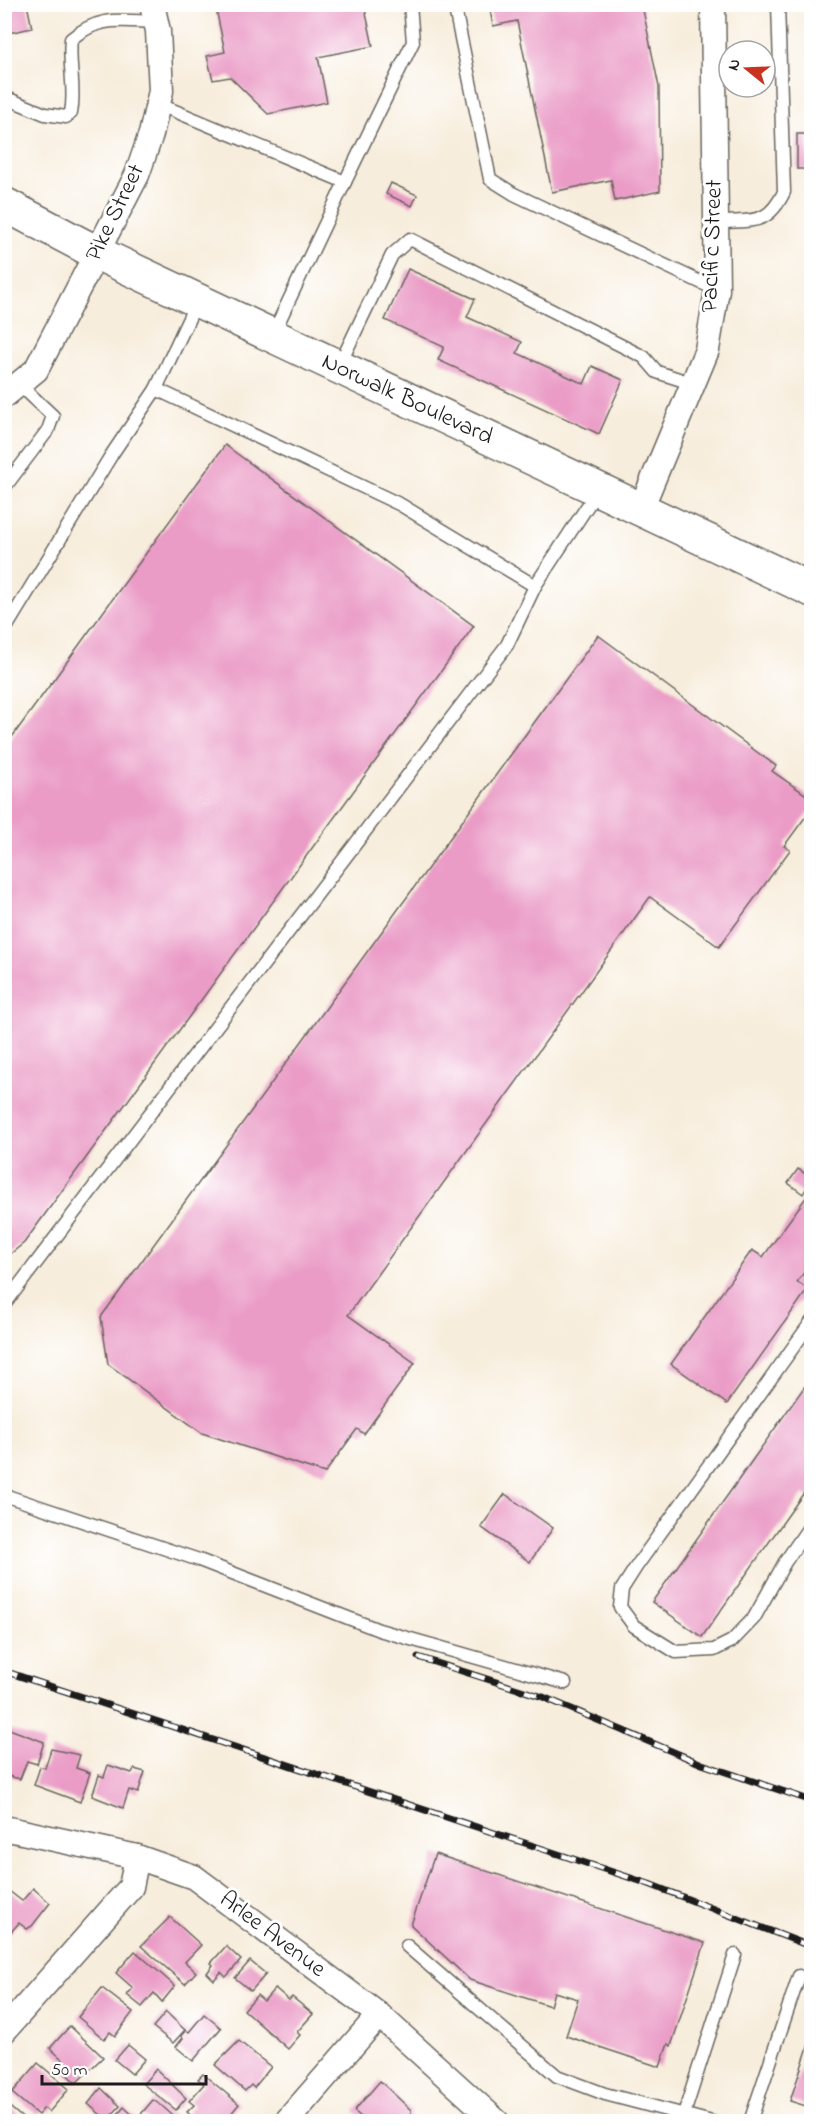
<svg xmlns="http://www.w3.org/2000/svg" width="816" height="2126" font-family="'Indie Flower',sans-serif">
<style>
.building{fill:#ea9bc6}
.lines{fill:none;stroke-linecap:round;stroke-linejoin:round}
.lane-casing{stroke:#69655f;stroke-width:15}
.street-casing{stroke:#69655f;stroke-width:27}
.secondary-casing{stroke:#69655f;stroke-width:36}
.lane{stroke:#fff;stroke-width:12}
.street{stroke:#fff;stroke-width:24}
.secondary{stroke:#fff;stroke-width:33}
.rail-casing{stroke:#1c1c1c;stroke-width:7}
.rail{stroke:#fff;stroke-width:4.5;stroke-dasharray:14;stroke-linecap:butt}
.labels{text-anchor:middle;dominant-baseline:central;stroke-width:6;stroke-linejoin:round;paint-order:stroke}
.street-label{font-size:24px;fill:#1c1c1c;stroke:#fff}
</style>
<rect width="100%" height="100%" fill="#fff"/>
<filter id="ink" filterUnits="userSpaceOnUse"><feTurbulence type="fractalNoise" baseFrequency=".0167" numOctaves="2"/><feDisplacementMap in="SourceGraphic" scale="12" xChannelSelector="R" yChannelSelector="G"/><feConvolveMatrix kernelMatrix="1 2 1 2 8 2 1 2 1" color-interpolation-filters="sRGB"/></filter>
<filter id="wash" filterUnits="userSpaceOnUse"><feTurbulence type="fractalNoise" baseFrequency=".008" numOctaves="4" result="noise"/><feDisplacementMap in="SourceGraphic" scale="24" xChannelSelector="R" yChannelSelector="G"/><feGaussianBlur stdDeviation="1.35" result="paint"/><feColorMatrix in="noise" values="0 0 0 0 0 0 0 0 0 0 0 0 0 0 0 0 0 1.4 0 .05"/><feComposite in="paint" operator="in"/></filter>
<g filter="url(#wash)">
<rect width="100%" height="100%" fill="#f7eddc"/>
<g id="blocks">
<!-- building -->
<g class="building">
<path d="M4,4H27L32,28L4,34Z"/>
<path d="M215,4H364L373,46L318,57L327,102L268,114L230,77L213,80L207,56L225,52Z"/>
<path d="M489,5H642L659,87L660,191L615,201L611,180L552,192L517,21L493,26Z"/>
<rect x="797" y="134" width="11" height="35"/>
<path d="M391,183L417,195L412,206L386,194Z"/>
<path d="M408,269L475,299L467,317L522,342L517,353L584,384L592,366L623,380L599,434L438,360L444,347L385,320Z"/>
<path d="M225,445L474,626L24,1243L4,1259V748Z"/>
<path d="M598,635L776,766L772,771L812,799V808L784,846L790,850L719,947L650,897L348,1315L415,1363L364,1434L357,1429L325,1473L202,1433L108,1364L101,1317Z"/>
<path d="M798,1169L812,1178L803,1194L788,1183Z"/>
<path d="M812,1189V1262L797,1282L808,1289L727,1404L671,1364L752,1250L763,1257Z"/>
<path d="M812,1376V1498L803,1494L702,1637L652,1602Z"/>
<path d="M505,1494L553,1528L530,1562L481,1527Z"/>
<path d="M4,1727L44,1742L37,1764L27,1761L20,1779L4,1775Z"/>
<path d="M51,1749L80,1755L76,1768L90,1773L80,1802L34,1785L40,1767L45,1768Z"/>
<path d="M108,1765L132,1773L134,1769L145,1772L138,1793L129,1790L123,1808L92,1796L99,1775L104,1777Z"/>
<path d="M435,1854L705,1943L671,2046L668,2044L660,2067L566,2036L578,1999L554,1992L550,2006L470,1980L411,1925Z"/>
<path d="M33,1888L50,1903L32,1926L27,1929L19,1923L7,1936L4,1934V1892L9,1891L22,1901Z"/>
<path d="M170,1917L201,1945L185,1962L196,1972L185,1984L141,1946Z"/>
<path d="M226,1946L241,1960L226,1977L221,1972L214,1980L207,1973L213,1965L211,1963Z"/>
<path d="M135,1951L175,1986L162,2002L154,1993L142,2007L127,1995L133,1988L116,1973Z"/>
<path d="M250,1961L266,1974L251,1991L235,1978Z"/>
<path d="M102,1988L133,2012L115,2036L110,2032L104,2039L78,2017Z"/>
<path d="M275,1988L289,2000L292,1997L313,2014L297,2032L300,2035L288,2049L244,2010L257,1995L264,2001Z"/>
<path d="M166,2012L185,2030L173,2043L153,2027Z"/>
<path d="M204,2014L221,2028L193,2061L176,2047L183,2038L181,2036L186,2030L189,2032Z"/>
<path d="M70,2026L103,2057L76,2083L62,2070L58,2065L63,2060L50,2048Z"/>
<path d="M811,2038H812V2108L790,2101Z"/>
<path d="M239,2041L271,2067L254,2088L251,2085L245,2091L215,2065Z"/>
<path d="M128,2045L145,2059L132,2074L115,2060Z"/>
<path d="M38,2063L69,2089L49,2112L44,2108L38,2115L12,2093Z"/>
<path d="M156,2069L186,2098L176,2110L143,2084Z"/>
<path d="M203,2074L239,2104L224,2122H198L187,2112L194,2105L189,2101L204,2084L198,2079Z"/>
<path d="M380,2081L411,2110V2116L406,2122H367L354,2111Z"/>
<path d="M101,2088L120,2106L107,2120L88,2104Z"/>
<path d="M153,2100L162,2106L180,2122H150L141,2114Z"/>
<path d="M4,2102L27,2122H4Z"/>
<path d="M124,2107L140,2122H111Z"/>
</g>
</g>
</g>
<g filter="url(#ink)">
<use href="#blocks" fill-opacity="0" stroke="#69655f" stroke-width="1.5"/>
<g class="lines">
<!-- lane casing -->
<g class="lane-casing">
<g id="lane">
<path d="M454,4L490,179L514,194L717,290"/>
<path d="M4,97L45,114L66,117L71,113C76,88 68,64 71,39C100,15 120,21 156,22"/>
<path d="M158,104L345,182L273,334"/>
<path d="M345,182L413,42L410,4"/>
<path d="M716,223C752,219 767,227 784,192L778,4"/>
<path d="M197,301L156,389L401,505L535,586L598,490"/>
<path d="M339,366L392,255L410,239L644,357L657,372L694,384"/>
<path d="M4,488L48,430L53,416L19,384"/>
<path d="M4,631L112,454L156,389"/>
<path d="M4,1305L507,645L535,586"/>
<path d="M812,1321L636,1567L622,1589L620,1607L634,1626L676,1652L714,1650L732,1641L754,1618L785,1562L812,1523"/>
<path d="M4,1495L199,1560L379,1630L565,1683"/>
<path d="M407,1946L557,2076L605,2094L712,2122"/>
<path d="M684,2114L735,1955"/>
<path d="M750,2122L799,1976"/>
</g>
</g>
<!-- street casing -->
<g class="street-casing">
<g id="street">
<path d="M4,396L36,370L137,175L151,134L161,91L158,31L152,4"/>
<path d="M640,511L707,350L717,290L713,4"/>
<path d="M4,1828L137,1857L194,1877L379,2015L497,2122"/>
<path d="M4,2031L131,1887L137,1857"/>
<path d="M286,2122L379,2015"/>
</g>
</g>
<!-- secondary casing -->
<g class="secondary-casing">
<path id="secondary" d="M4,204L97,253L812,590"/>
</g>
<!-- lane -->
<use href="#lane" class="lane"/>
<!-- street -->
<use href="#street" class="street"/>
<!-- secondary -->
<use href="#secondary" class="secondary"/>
<!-- rail casing -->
<g class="rail-casing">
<g id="rail">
<path d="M418,1657L543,1697L702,1764L812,1801"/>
<path d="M4,1671L649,1884L812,1947"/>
</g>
</g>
<!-- rail -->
<use href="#rail" class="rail"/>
</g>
</g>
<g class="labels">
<!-- street labels -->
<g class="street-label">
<text transform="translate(116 213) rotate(-64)">Pike Street</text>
<text transform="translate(713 246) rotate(-88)">Pacific Street</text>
<text transform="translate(407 400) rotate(25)">Norwalk Boulevard</text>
<text transform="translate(272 1935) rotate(37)">Arlee Avenue</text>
</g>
</g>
<!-- margin -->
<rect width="816" height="2126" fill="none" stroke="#fff" stroke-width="24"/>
<!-- north arrow -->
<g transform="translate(747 69) rotate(288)"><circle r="28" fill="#ffffff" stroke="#a4a4a4" stroke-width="1.5"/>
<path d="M0-4.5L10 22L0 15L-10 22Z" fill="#c8321e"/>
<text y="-9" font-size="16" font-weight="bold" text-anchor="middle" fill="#1c1c1c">N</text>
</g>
<!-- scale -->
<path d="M42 2075v9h164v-9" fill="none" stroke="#1c1c1c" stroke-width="3"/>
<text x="51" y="2075" font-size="18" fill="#1c1c1c" stroke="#ffffff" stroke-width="4.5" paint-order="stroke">50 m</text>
</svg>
